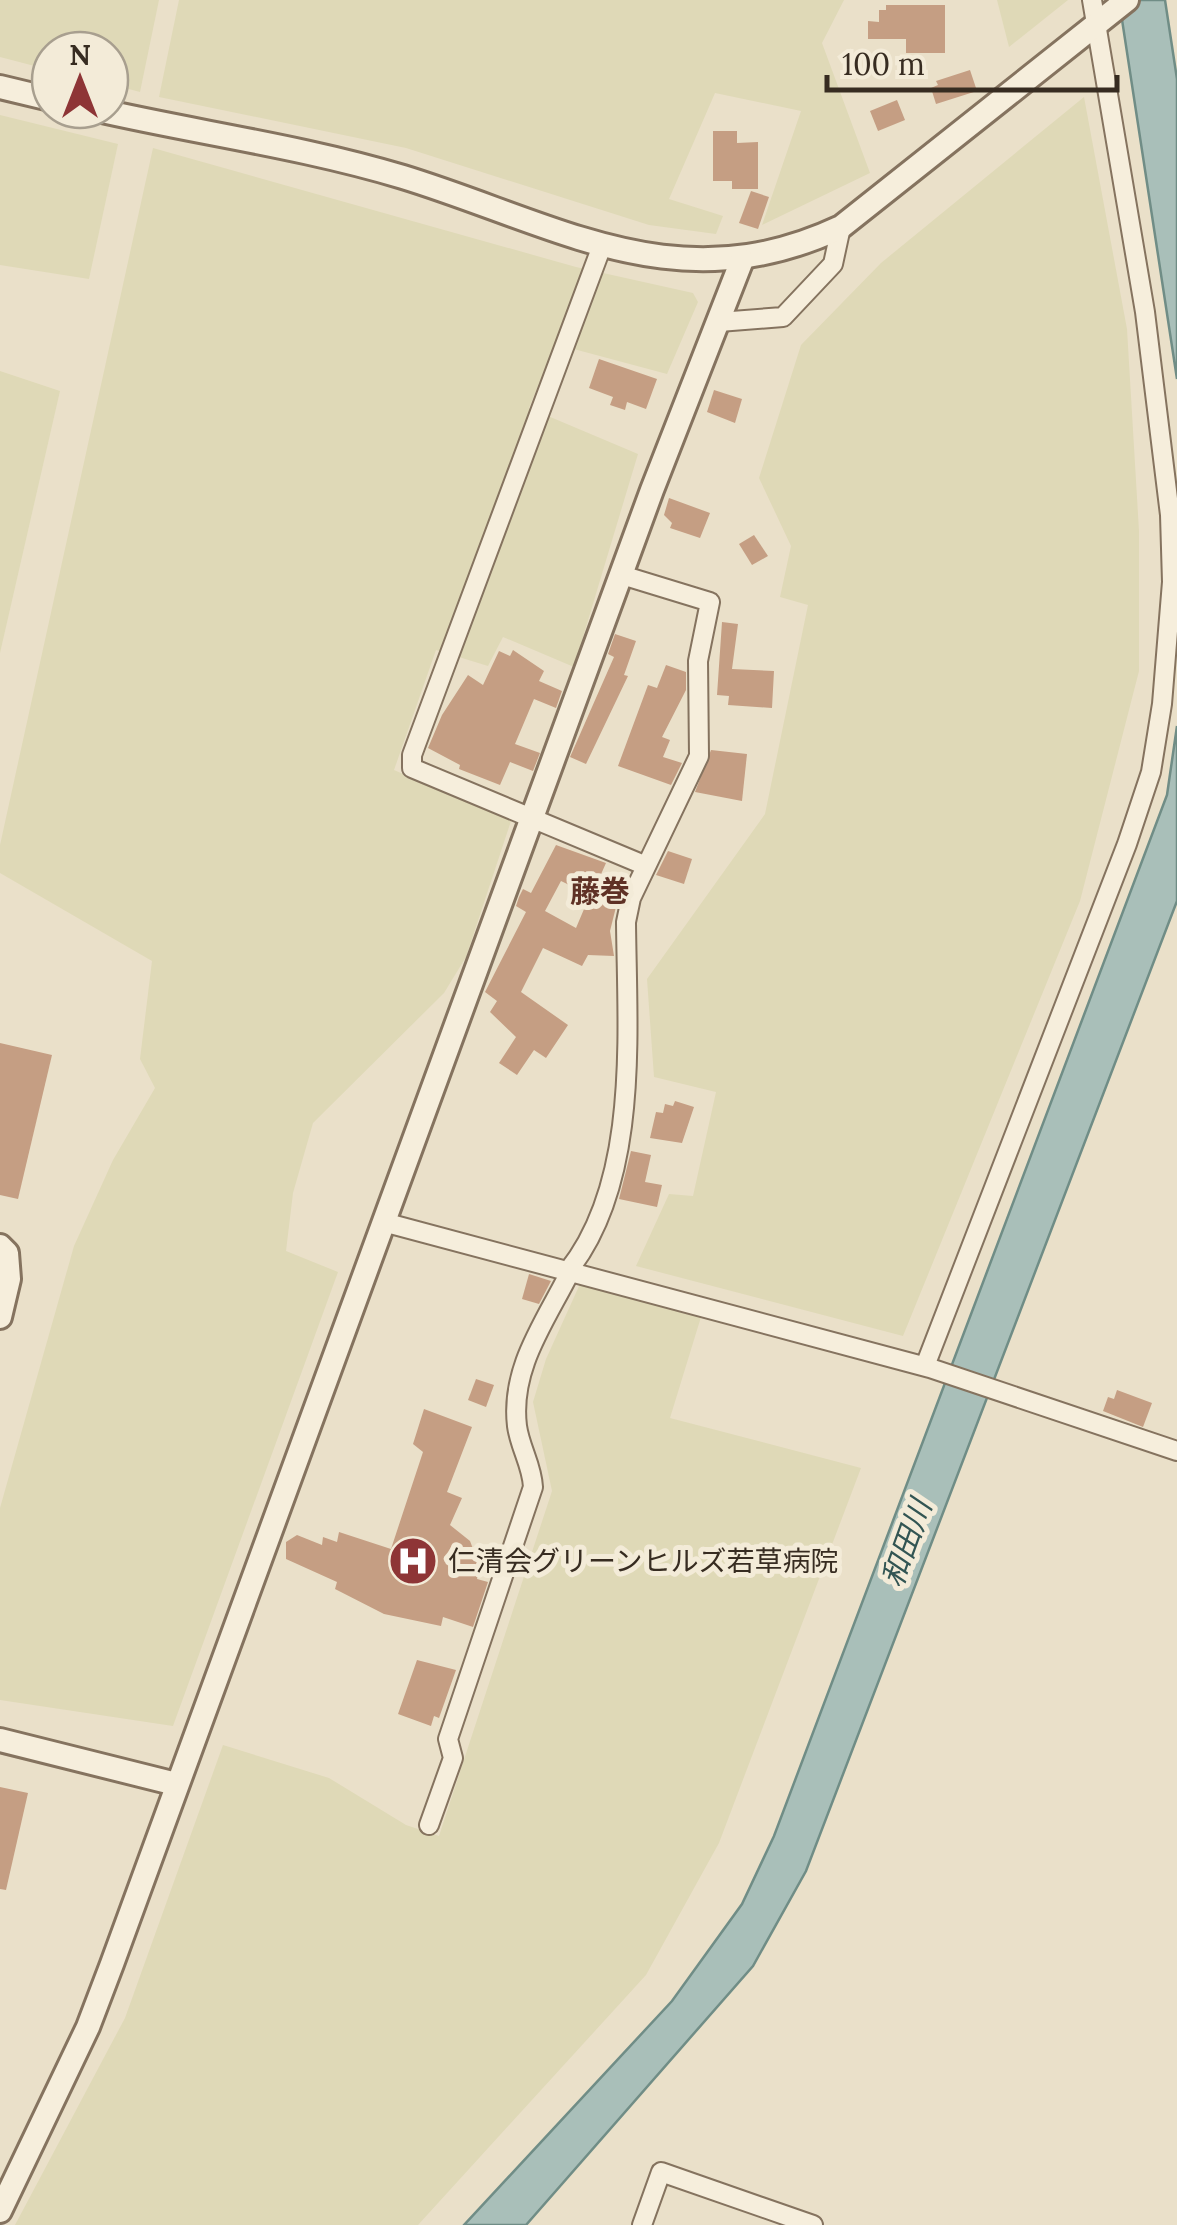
<svg xmlns="http://www.w3.org/2000/svg" width="1177" height="2225" font-family="Lora,'Noto Sans JP',serif">
<style>
.farmland{fill:#dfd9b7}
.water{fill:#a9bfb9;stroke:#708d86;stroke-width:2.5}
.building{fill:#c59e83;fill-rule:evenodd}
.lines{fill:none;stroke-linecap:round;stroke-linejoin:round}
.minor-casing{stroke:#85735f;stroke-width:22}
.tertiary-casing{stroke:#85735f;stroke-width:28}
.minor{stroke:#f6eedc;stroke-width:18}
.tertiary{stroke:#f6eedc;stroke-width:22}
.labels{text-anchor:middle;dominant-baseline:central;stroke-width:10;stroke-linejoin:round;paint-order:stroke}
.poi-label{font-size:28px;fill:#372c21;stroke:#f3ebd8;text-anchor:start}
.neighbourhood-label{font-size:30px;font-weight:bold;fill:#5f3125;stroke:#f3ebd8}
.water-label{font-size:30px;font-style:italic;fill:#325553;stroke:#f3ebd8}
</style>
<rect width="100%" height="100%" fill="#eae0c9"/>
<!-- farmland -->
<g class="farmland">
<path d="M0,0H159L140,92L110,84V50H50V70L0,57Z"/>
<path d="M179,0H844L822,43L870,173L762,225L801,111L715,93L669,199L723,216L716,234L649,225L406,148L159,97Z"/>
<path d="M997,0H1068L1009,47Z"/>
<path d="M1084,97L1127,329L1139,531V671L1080,901L903,1336L636,1266L669,1194L693,1196L716,1092L654,1077L647,979L765,814L808,605L780,597L791,546L759,478L801,345L881,263Z"/>
<path d="M0,115L118,144L89,279L0,265Z"/>
<path d="M153,148L576,267L693,293L698,302L667,374L555,344L529,408L638,454L574,667L503,637L488,666L436,650L394,770L511,821L466,957L444,993L313,1123L293,1193L286,1251L338,1272L173,1726L0,1700V1508L74,1246L113,1160L155,1088L140,1059L152,961L0,873V845Z"/>
<path d="M0,371L60,391L0,653Z"/>
<path d="M580,1284L701,1317L670,1418L861,1468L719,1843L646,1975L418,2225H15L125,2018L223,1745L329,1778L406,1825L439,1836L552,1491L533,1402L546,1359Z"/>
</g>
<!-- water -->
<g class="water">
<path d="M1119,0H1165L1177,79V379Z"/>
<path d="M1177,726V901L806,1871L753,1966L526,2225H464L672,2001L742,1904L774,1836L1167,795Z"/>
</g>
<!-- building -->
<g class="building">
<path d="M886,5H945V53H906V39H868V21L879,22V10H886Z"/>
<path d="M970,70L977,91L936,104L931,88L938,85L936,81Z"/>
<path d="M897,100L905,120L878,131L870,111Z"/>
<path d="M713,131H737V143L758,142V189H732V181H713Z"/>
<path d="M751,191L769,197L758,229L739,223Z"/>
<path d="M599,359L657,379L646,409L627,402L625,410L610,405L613,397L589,388Z"/>
<path d="M714,390L742,399L735,423L707,412Z"/>
<path d="M669,498L710,513L700,538L670,528L672,523L664,515Z"/>
<path d="M754,535L768,556L752,565L739,544Z"/>
<path d="M722,622L738,624L732,669L774,671L772,708L728,705L729,696L717,695Z"/>
<path d="M615,634L636,641L624,675L628,676L586,764L570,757L614,657L608,654Z"/>
<path d="M513,650L544,671L539,681L562,691L556,708L534,699L515,744L540,753L533,771L510,762L500,785L459,769L460,765L428,748L442,715L468,675L483,685L499,651L510,656Z"/>
<path d="M666,665L686,672V690L662,737L670,740L663,757L682,763L671,785L618,766L648,685L657,688Z"/>
<path d="M711,750L747,754L742,801L695,792Z"/>
<path d="M556,845L606,863L594,890L618,899L610,931L614,956L588,955L582,966L543,948L521,992L568,1025L546,1058L534,1050L517,1075L499,1063L516,1037L490,1012L497,1001L485,992L526,912L516,906L519,897L523,889L531,893ZM561,881L590,895L576,928L545,911Z"/>
<path d="M668,851L692,859L684,884L656,875Z"/>
<path d="M0,1043L52,1055L18,1199L0,1195Z"/>
<path d="M675,1101L694,1107L682,1143L650,1138L656,1112L663,1113L665,1104L673,1106Z"/>
<path d="M631,1151L651,1155L645,1182L662,1185L657,1207L619,1199Z"/>
<path d="M529,1274L551,1281L539,1304L522,1299Z"/>
<path d="M476,1379L494,1385L486,1407L468,1400Z"/>
<path d="M1117,1390L1152,1403L1143,1427L1103,1411L1108,1397L1114,1399Z"/>
<path d="M424,1409L472,1427L447,1492L462,1498L450,1525L470,1541L480,1567L477,1579L488,1582L473,1627L443,1617L441,1626L384,1614L335,1589L337,1582L286,1559V1542L297,1535L322,1545L323,1537L337,1542L339,1532L391,1549L423,1452L413,1444Z"/>
<path d="M417,1660L456,1670L439,1718L434,1716L431,1726L398,1714Z"/>
<path d="M0,1787L28,1793L6,1890L0,1889Z"/>
</g>
<g class="lines">
<!-- minor casing -->
<g class="minor-casing">
<g id="minor">
<path d="M600,251L412,755V768L644,865"/>
<path d="M719,322L783,317L833,264L841,227"/>
<path d="M387,1223L930,1368L1177,1451"/>
<path d="M568,1271C640,1181 627,1032 626,922L631,898L699,756L698,661L710,602L625,576"/>
<path d="M925,1366L1127,844L1151,772L1162,704L1172,582L1170,515L1145,312L1092,0"/>
<path d="M429,1825L453,1758L448,1739L533,1487C532,1465 520,1448 517,1426C510,1368 545,1322 570,1272"/>
<path d="M642,2225L661,2172L813,2225"/>
</g>
</g>
<!-- tertiary casing -->
<g class="tertiary-casing">
<g id="tertiary">
<path d="M0,87L50,99"/>
<path d="M98,110C199,133 304,147 403,177C559,225 677,304 841,227L1127,0"/>
<path d="M0,1246L7,1253L9,1279L0,1317"/>
<path d="M0,1740L176,1784"/>
<path d="M0,2211L88,2027L112,1964L652,490L742,260"/>
</g>
</g>
<!-- minor -->
<use href="#minor" class="minor"/>
<!-- tertiary -->
<use href="#tertiary" class="tertiary"/>
</g>
<!-- icons -->
<defs>
<g id="hospital-disc" transform="scale(2.5)"><circle r="9.5" fill="#8e3536" stroke="#f3ebd8"/><path d="M-5-5h3v3.5h4V-5h3V5h-3V1.5h-4V5h-3Z" fill="#fff"/></g>
</defs>
<g fill-rule="evenodd">
<use href="#hospital-disc" x="413" y="1561"/>
</g>
<g class="labels">
<!-- poi labels -->
<g class="poi-label">
<text x="448" y="1561">仁清会グリーンヒルズ若草病院</text>
</g>
<!-- neighbourhood labels -->
<g class="neighbourhood-label">
<text x="600" y="891">藤巻</text>
</g>
<!-- water labels -->
<g class="water-label">
<text transform="translate(906 1543) rotate(-70)">和田川</text>
</g>
</g>
<!-- north arrow -->
<g transform="translate(80 80)"><circle r="48" fill="#f3ebd8" stroke="#a89f8f" stroke-width="2.5"/>
<path d="M0-8L18 38L0 25L-18 38Z" fill="#8e3536"/>
<text y="-15" font-size="28" font-weight="bold" text-anchor="middle" fill="#372c21">N</text>
</g>
<!-- scale -->
<path d="M827 75v15h290v-15" fill="none" stroke="#372c21" stroke-width="5"/>
<text x="842" y="75" font-size="30" fill="#372c21" stroke="#f3ebd8" stroke-width="8" paint-order="stroke">100 m</text>
</svg>
